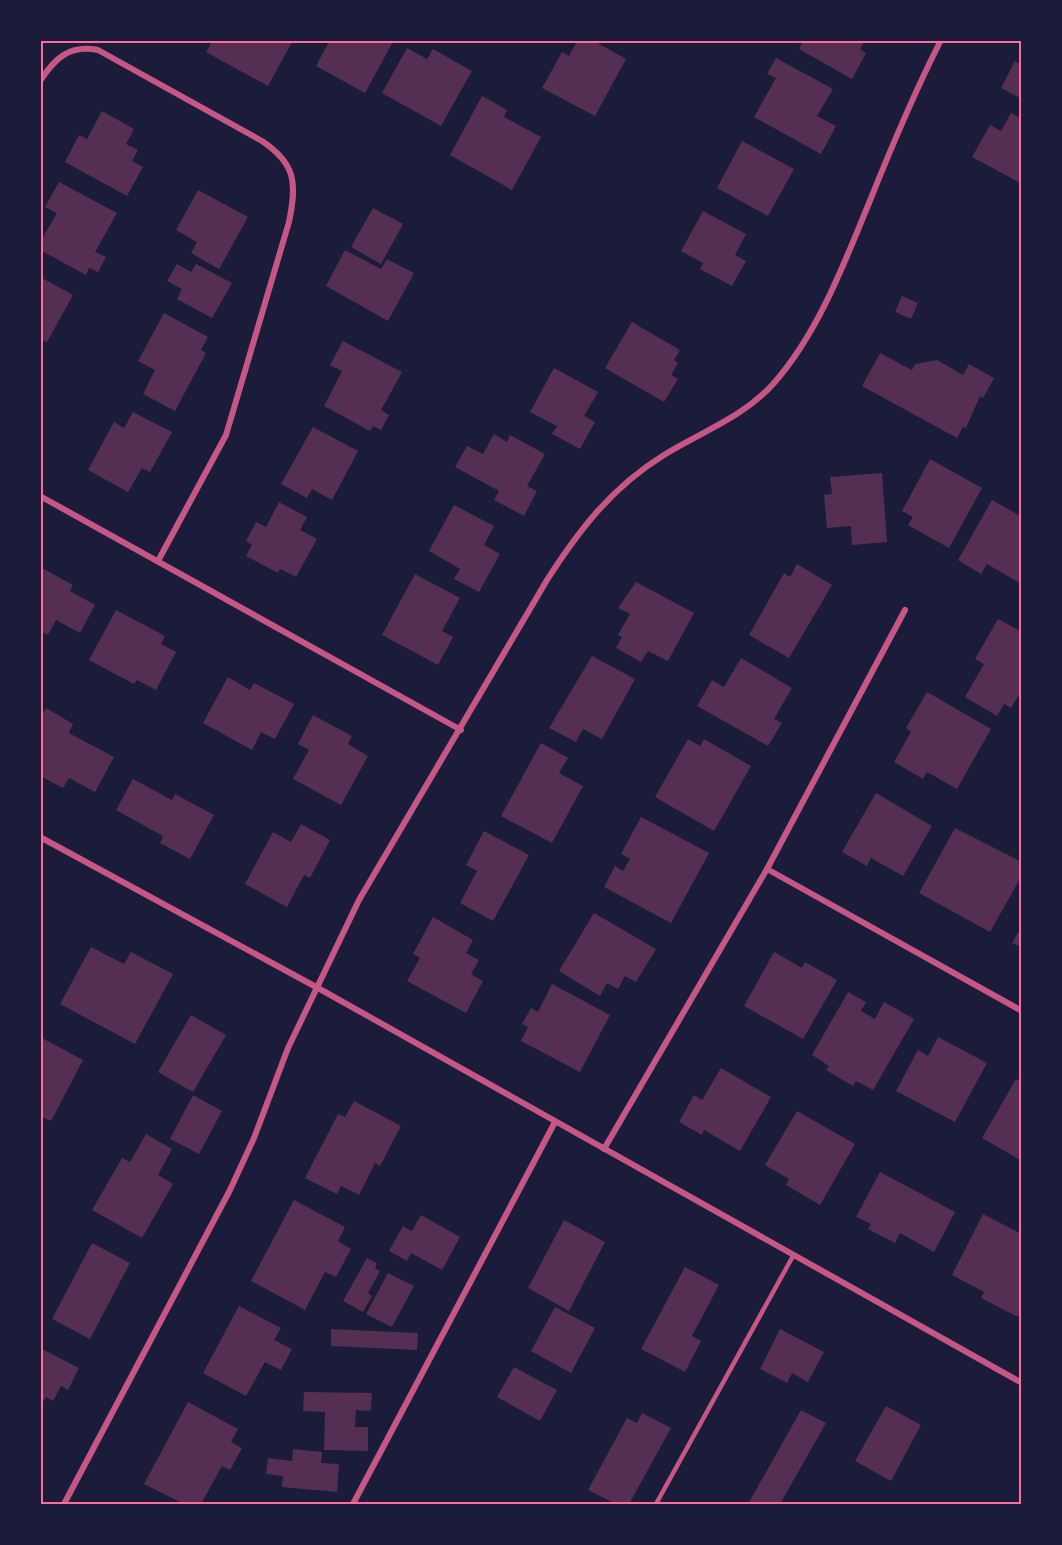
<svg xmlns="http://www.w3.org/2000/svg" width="1062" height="1545" font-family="'Open Sans',sans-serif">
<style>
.building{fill:#542f53}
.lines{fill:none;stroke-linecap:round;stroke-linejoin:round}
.service{stroke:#c65784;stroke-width:4.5}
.minor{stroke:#c65784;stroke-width:6}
.neatline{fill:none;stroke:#ff6b9d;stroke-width:2}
</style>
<rect width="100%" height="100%" fill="#1b1b3a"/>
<!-- building -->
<g class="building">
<path d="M213,40H293L268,86L206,52Z"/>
<path d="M330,40H394L365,93L316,66Z"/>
<path d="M578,40H592L626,59L595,116L542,88L562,52L569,56Z"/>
<path d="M804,40H865L860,49L866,53L852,79L799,49Z"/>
<path d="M407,48L427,59L433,49L472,71L441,126L382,93Z"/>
<path d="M776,58L833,89L817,116L836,126L821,154L754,117L776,78L767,74Z"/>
<path d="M1015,61L1022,65V99L1001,88Z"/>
<path d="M482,96L507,110L504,117L541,137L512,190L450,155Z"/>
<path d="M102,111L134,129L126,144L138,150L132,161L143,167L127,196L65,162L79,135L87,139Z"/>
<path d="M1011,113L1022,119V184L972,157L990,125L1001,131Z"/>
<path d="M742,141L794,169L768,216L717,188Z"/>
<path d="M59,182L117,213L95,252L106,257L98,272L89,268L86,275L40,250V242L57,213L45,207Z"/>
<path d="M198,190L248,217L219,269L191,253L197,242L176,230Z"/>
<path d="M373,208L403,224L381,264L351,247Z"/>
<path d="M703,211L746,234L735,255L746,261L732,286L700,269L703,263L681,251Z"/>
<path d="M345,250L381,269L387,259L414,273L388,321L326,286Z"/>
<path d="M177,264L191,272L196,264L232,283L212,318L177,299L182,289L167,281Z"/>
<path d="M40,277L73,295L47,342L40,339Z"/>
<path d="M902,296L918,303L911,319L895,312Z"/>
<path d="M164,313L208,337L201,350L206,353L175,411L143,394L155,370L138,361Z"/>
<path d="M632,322L680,350L674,360L678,363L671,375L678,379L664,402L605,368Z"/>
<path d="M343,341L402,372L381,410L389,415L381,430L373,426L370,431L324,406L342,371L330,365Z"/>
<path d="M880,353L912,370L915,364L937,360L963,375L969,364L994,378L983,398L980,396L966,428L963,427L957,438L862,386Z"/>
<path d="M554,368L598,392L584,416L595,422L580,449L552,434L557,426L530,412Z"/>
<path d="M133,412L172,432L150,472L142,468L128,492L88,470L114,422L124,428Z"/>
<path d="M313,427L358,451L332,500L312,489L307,498L281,484Z"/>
<path d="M494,434L507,442L510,435L545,454L527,486L537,491L524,516L494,500L499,491L455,467L467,446L483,454Z"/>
<path d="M930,459L982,488L949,548L908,525L913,517L902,511Z"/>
<path d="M882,473L887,542L852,545L851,526L827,528L824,495L832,494L830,477Z"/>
<path d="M992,500L1022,517V576L1018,582L987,564L981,574L958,560Z"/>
<path d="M279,502L307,517L300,530L317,539L296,577L280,569L278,573L246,556L252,545L246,541L256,522L266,527Z"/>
<path d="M454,505L494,526L484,545L500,554L479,592L454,579L460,569L429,551Z"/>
<path d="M797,564L832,585L789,658L749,635L784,573L790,577Z"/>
<path d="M40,567L73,585L70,591L95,605L80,633L56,620L48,635L40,631Z"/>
<path d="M415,574L460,598L442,631L453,637L438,665L382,635Z"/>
<path d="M636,582L694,613L668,661L648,651L641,662L616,648L622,637L618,635L630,614L618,608Z"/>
<path d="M116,610L165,636L161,644L176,652L156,690L137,680L134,684L89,660Z"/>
<path d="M998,619L1022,632V690L1011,708L1004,704L997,716L965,697L984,664L975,659Z"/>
<path d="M592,656L635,679L602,739L583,729L576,742L549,728Z"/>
<path d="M741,658L792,688L774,719L782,723L768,746L697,706L712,680L724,687Z"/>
<path d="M228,677L250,690L254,683L294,704L275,739L261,732L252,750L203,723Z"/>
<path d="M927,692L991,729L957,789L927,772L923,779L894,762L911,732L906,728Z"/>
<path d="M46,708L73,724L69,733L114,757L95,792L69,778L63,788L40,776V718Z"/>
<path d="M313,715L352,736L348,744L368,756L341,805L293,779L309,750L298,744Z"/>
<path d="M688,739L700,746L704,739L751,766L714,831L655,797Z"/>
<path d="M541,743L568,758L559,773L583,786L552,843L501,816Z"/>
<path d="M133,779L172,800L175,794L214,815L190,859L160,843L163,836L116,810Z"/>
<path d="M876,793L932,826L903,876L871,858L867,866L842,852Z"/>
<path d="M641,817L709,853L671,923L604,887L615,866L623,871L630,859L621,854Z"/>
<path d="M301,824L330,840L310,878L304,875L287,907L245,884L273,832L291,842Z"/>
<path d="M955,828L1022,862V875L990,932L919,893Z"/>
<path d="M484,831L529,855L493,921L460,903L477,871L466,865Z"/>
<path d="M594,913L656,949L636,982L625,976L618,989L607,983L600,996L559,971Z"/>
<path d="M433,917L473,940L466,953L479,960L471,974L483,981L466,1013L407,981L420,958L413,954Z"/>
<path d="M1022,926V948L1012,943Z"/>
<path d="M91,947L124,964L131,952L173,974L135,1044L60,1004Z"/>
<path d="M774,952L802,968L805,962L837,980L803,1039L744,1006Z"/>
<path d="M552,984L610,1015L580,1072L521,1041L528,1027L522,1024L531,1008L538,1012Z"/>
<path d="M848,992L866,1002L861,1011L875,1019L884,1002L914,1019L873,1090L856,1081L853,1086L826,1070L829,1066L812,1055Z"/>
<path d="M191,1015L226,1035L193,1092L158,1072Z"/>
<path d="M40,1037L83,1060L51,1121L40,1116Z"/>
<path d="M938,1037L987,1063L955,1122L896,1091L918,1050L928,1056Z"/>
<path d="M721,1068L771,1097L740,1151L704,1130L702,1135L679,1122L694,1095L702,1100Z"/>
<path d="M1016,1079L1022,1083V1161L982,1138Z"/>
<path d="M193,1095L222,1111L199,1154L170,1139Z"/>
<path d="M354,1101L401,1126L380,1166L375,1163L359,1195L341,1186L337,1194L305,1178L338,1114L345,1117Z"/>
<path d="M797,1111L855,1144L820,1205L786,1185L789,1179L765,1165Z"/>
<path d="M146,1134L172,1149L158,1175L173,1184L142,1238L92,1210L122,1158L130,1162Z"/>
<path d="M880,1172L955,1212L934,1252L900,1233L895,1243L868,1229L871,1224L856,1217Z"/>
<path d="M294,1200L345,1227L338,1241L351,1249L336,1277L325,1272L305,1310L251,1281Z"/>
<path d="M983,1214L1022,1234V1310L1018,1317L981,1298L984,1292L952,1275Z"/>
<path d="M421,1215L460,1237L442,1270L411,1253L407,1261L389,1251L403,1226L412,1231Z"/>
<path d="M564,1220L605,1242L569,1311L528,1288Z"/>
<path d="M92,1243L130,1263L90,1339L52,1319Z"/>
<path d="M367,1258L377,1263L375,1268L380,1271L368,1293L372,1296L363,1312L343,1301Z"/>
<path d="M685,1267L719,1285L692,1336L701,1341L685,1372L641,1349Z"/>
<path d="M388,1273L414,1286L392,1327L366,1314Z"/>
<path d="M239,1306L281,1328L274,1340L292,1349L281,1370L265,1362L246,1396L203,1373Z"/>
<path d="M555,1307L595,1328L571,1373L531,1351Z"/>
<path d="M331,1329L418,1333L417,1350L331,1346Z"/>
<path d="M780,1329L824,1352L808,1382L792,1373L787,1383L760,1369Z"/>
<path d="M40,1348L79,1368L68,1390L61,1386L53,1401L46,1397L40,1407Z"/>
<path d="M514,1367L557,1390L540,1421L497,1397Z"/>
<path d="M304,1392L372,1393L371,1411L356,1410L355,1427H368V1451L324,1450L325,1412L303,1411Z"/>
<path d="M188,1402L238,1429L231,1442L242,1448L230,1470L222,1466L201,1504H184L144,1484Z"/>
<path d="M886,1406L921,1425L891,1481L855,1461Z"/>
<path d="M801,1410L826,1423L780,1504H748Z"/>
<path d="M642,1413L671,1428L629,1504H616L588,1490L627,1418L637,1423Z"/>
<path d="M293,1449L322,1452L321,1463L339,1464L337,1492L282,1487L283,1476L266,1474L268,1458L292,1461Z"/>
</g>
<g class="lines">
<!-- service -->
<path class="service" d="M656,1504L793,1256"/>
<!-- minor -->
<g class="minor">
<path d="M40,81C55,58 70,44 98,50L262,141C296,164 297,183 289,222L226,435L158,561"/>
<path d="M40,496L461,730"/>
<path d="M40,837L318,988L1022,1383"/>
<path d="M767,869L1022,1011"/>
<path d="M604,1149L767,869L905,610"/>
<path d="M64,1504L230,1190L254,1138L288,1048L359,900L547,580C579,530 612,487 664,455C701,432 744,417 774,383C818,333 844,264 869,203C891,148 914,93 941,40"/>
<path d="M353,1504L555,1122"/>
</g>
</g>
<!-- border -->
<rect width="1062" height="1545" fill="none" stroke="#1b1b3a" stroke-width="84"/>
<rect x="42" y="42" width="978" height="1461" class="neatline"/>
</svg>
